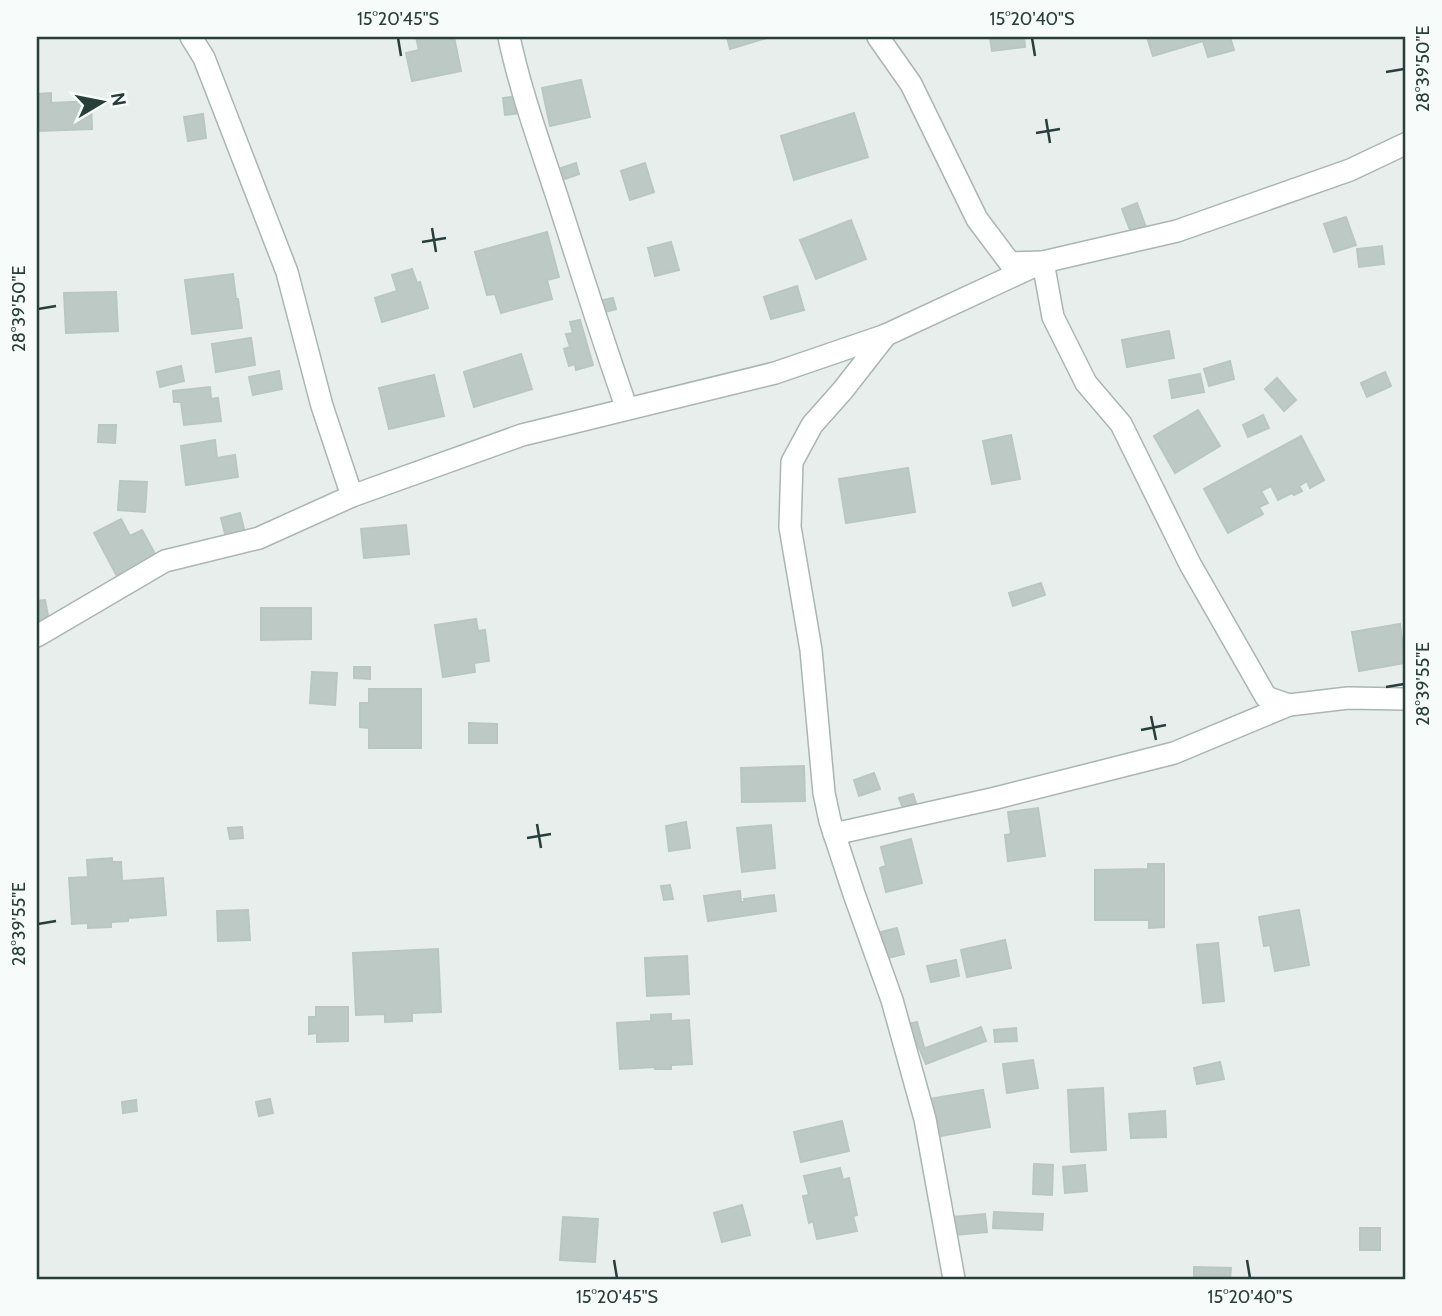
<svg xmlns="http://www.w3.org/2000/svg" width="1442" height="1316" font-family="Cabin,sans-serif">
<style>
.building{fill:#bcc9c4;stroke:#b9c7c2;stroke-width:2}
.lines{fill:none;stroke-linecap:round;stroke-linejoin:round}
.minor-casing{stroke:#aab6b2;stroke-width:24}
.minor{stroke:#fff;stroke-width:21}
.ticks{fill:none;stroke:#273f39;stroke-width:2.5}
.neatline{fill:none;stroke:#273f39;stroke-width:2.5}
.ticks-label{font-size:18px;text-anchor:middle;fill:#273f39}
</style>
<rect width="100%" height="100%" fill="#e7eeeb"/>
<!-- building -->
<g class="building">
<path d="M416,37H454L461,71L412,81L406,53L419,50Z"/>
<path d="M727,37H770L730,49Z"/>
<path d="M990,37H1024L1025,47L992,51Z"/>
<path d="M1147,37H1230L1234,50L1208,57L1203,41L1153,56Z"/>
<path d="M581,80L590,117L550,126L542,88Z"/>
<path d="M51,93V103L91,101L92,129L37,131V94Z"/>
<path d="M518,96L521,113L505,115L503,98Z"/>
<path d="M854,113L868,157L794,180L781,136Z"/>
<path d="M203,114L206,138L188,141L184,117Z"/>
<path d="M576,163L579,174L565,179L561,168Z"/>
<path d="M645,163L654,192L630,200L621,171Z"/>
<path d="M1137,203L1147,230L1132,235L1122,209Z"/>
<path d="M1346,217L1356,245L1334,252L1324,224Z"/>
<path d="M851,220L866,259L816,279L800,240Z"/>
<path d="M547,232L559,277L547,280L552,299L501,313L495,294L487,295L475,252Z"/>
<path d="M671,242L679,270L655,276L648,248Z"/>
<path d="M1382,246L1384,264L1359,267L1357,249Z"/>
<path d="M412,269L417,283L420,282L428,308L382,322L375,298L397,291L392,275Z"/>
<path d="M233,274L236,299H238L242,328L192,334L185,280Z"/>
<path d="M797,286L804,310L771,319L764,297Z"/>
<path d="M116,292L118,331L66,333L64,293Z"/>
<path d="M613,298L616,309L602,313L599,301Z"/>
<path d="M580,320L593,365L576,370L575,364L569,366L564,349L570,347L566,334L573,333L570,322Z"/>
<path d="M1169,331L1174,358L1127,367L1122,340Z"/>
<path d="M251,338L255,365L216,372L212,344Z"/>
<path d="M521,354L532,389L474,407L464,372Z"/>
<path d="M1230,361L1234,379L1209,386L1204,369Z"/>
<path d="M181,366L184,381L160,387L157,372Z"/>
<path d="M279,371L282,389L253,395L249,377Z"/>
<path d="M1385,372L1391,386L1367,397L1361,383Z"/>
<path d="M1200,374L1204,392L1172,398L1169,380Z"/>
<path d="M434,375L444,416L389,429L379,388Z"/>
<path d="M1277,378L1296,400L1284,411L1265,389Z"/>
<path d="M210,387L211,399L218,398L221,421L184,425L181,402H174L173,391Z"/>
<path d="M1198,410L1220,446L1175,473L1154,436Z"/>
<path d="M1263,415L1269,428L1248,437L1243,425Z"/>
<path d="M99,425H116L115,443L98,442Z"/>
<path d="M1011,435L1020,479L992,484L983,441Z"/>
<path d="M1301,436L1324,480L1310,488L1307,481L1299,486L1302,491L1294,495L1292,493L1278,500L1271,486L1261,491L1268,503L1259,507L1263,514L1228,533L1204,489Z"/>
<path d="M215,440L217,458L235,455L238,477L186,485L181,446Z"/>
<path d="M908,468L915,512L846,523L839,479Z"/>
<path d="M120,481L147,482L145,512L118,510Z"/>
<path d="M240,513L246,537L227,542L221,518Z"/>
<path d="M121,519L130,536L142,530L158,559L119,580L94,533Z"/>
<path d="M406,525L409,554L364,558L361,529Z"/>
<path d="M1041,583L1045,595L1013,606L1009,593Z"/>
<path d="M45,600L49,621L37,622V601Z"/>
<path d="M261,608H311V639L261,640Z"/>
<path d="M476,619L478,631L485,630L489,661L474,663L475,672L443,677L435,625Z"/>
<path d="M1400,624L1405,663L1359,671L1352,632Z"/>
<path d="M354,667H370V679L354,678Z"/>
<path d="M312,672L337,673L335,705L310,703Z"/>
<path d="M369,689H421V748H369V728L360,727V703H369Z"/>
<path d="M469,723L497,724V743H469Z"/>
<path d="M804,766L805,801L742,802L741,768Z"/>
<path d="M874,773L880,789L859,796L854,780Z"/>
<path d="M913,794L916,803L903,808L899,798Z"/>
<path d="M1038,808L1045,856L1008,861L1005,835L1011,834L1008,812Z"/>
<path d="M686,822L690,848L669,851L666,826Z"/>
<path d="M771,825L775,868L742,872L737,828Z"/>
<path d="M242,827L243,838L230,839L228,828Z"/>
<path d="M911,839L922,883L886,892L880,868L886,866L881,847Z"/>
<path d="M112,858V862H121L122,881L163,878L166,915L128,918V921L111,922V927L88,928V923L72,924L69,878L88,877L87,860Z"/>
<path d="M1148,864H1164V927L1149,928V920H1095V870L1148,869Z"/>
<path d="M670,885L673,899L664,900L661,886Z"/>
<path d="M740,891L741,902H745L744,899L774,895L776,911L708,921L704,896Z"/>
<path d="M248,910L250,940L218,941L217,911Z"/>
<path d="M1299,910L1309,965L1275,971L1270,945L1264,946L1259,917Z"/>
<path d="M897,928L904,954L888,958L881,932Z"/>
<path d="M1005,940L1011,968L967,977L961,950Z"/>
<path d="M1218,943L1224,1001L1203,1003L1197,945Z"/>
<path d="M438,949L441,1012L412,1013V1021L385,1022V1014L356,1015L353,953Z"/>
<path d="M687,956L689,994L647,996L645,958Z"/>
<path d="M956,960L959,976L931,982L927,966Z"/>
<path d="M316,1007H348V1041L317,1042V1033L309,1034V1017H316Z"/>
<path d="M671,1014V1021L689,1020L692,1064L671,1065V1069H655V1067L620,1069L617,1023L651,1021V1015Z"/>
<path d="M917,1022L924,1047L909,1051L901,1026Z"/>
<path d="M981,1027L986,1041L926,1064L920,1050Z"/>
<path d="M1016,1028L1017,1041L995,1042L994,1030Z"/>
<path d="M1033,1060L1038,1088L1007,1093L1003,1064Z"/>
<path d="M1220,1062L1224,1079L1197,1084L1194,1068Z"/>
<path d="M1103,1088L1106,1150L1071,1152L1068,1090Z"/>
<path d="M983,1090L990,1127L935,1137L929,1099Z"/>
<path d="M270,1099L273,1113L259,1116L256,1102Z"/>
<path d="M136,1100L137,1111L123,1113L122,1102Z"/>
<path d="M1165,1111L1166,1137L1131,1138L1129,1114Z"/>
<path d="M842,1121L849,1151L801,1162L794,1132Z"/>
<path d="M1034,1164L1053,1165L1052,1195L1033,1194Z"/>
<path d="M1085,1165L1087,1191L1065,1193L1063,1167Z"/>
<path d="M840,1168L843,1180L849,1178L857,1215L853,1216L857,1231L817,1239L813,1221L809,1223L803,1196L809,1195L804,1176Z"/>
<path d="M742,1205L750,1235L722,1242L714,1213Z"/>
<path d="M994,1212L1043,1214L1042,1230L993,1228Z"/>
<path d="M985,1214L987,1232L955,1235L953,1217Z"/>
<path d="M563,1217L598,1219L595,1262L560,1260Z"/>
<rect x="1360" y="1228" width="20" height="22"/>
<path d="M1194,1267L1231,1268L1230,1279H1194Z"/>
</g>
<g class="lines">
<!-- minor casing -->
<g class="minor-casing">
<g id="minor">
<path d="M191,37L204,58L287,272L322,406L352,496"/>
<path d="M509,37C521,94 542,150 560,206C582,274 603,342 627,409"/>
<path d="M878,37L911,84L977,219L1010,263L1043,262L1053,317L1086,383L1121,424L1190,564L1266,697L1289,705"/>
<path d="M886,335L843,390L812,425L792,462L790,527L811,650L824,793L830,821L854,894L892,1000L925,1119L954,1279"/>
<path d="M37,636L165,561L259,538L352,496L522,435L775,373L886,335L1043,262L1177,231L1350,170L1405,144"/>
<path d="M834,834L996,798L1174,753L1289,705L1348,698L1405,699"/>
</g>
</g>
<!-- minor -->
<use href="#minor" class="minor"/>
</g>
<!-- ticks -->
<path class="ticks" d="M398,38L401,56M1032,38L1035,56M1386,72L1404,69M1046,119L1050,143M1036,133L1060,129M432,228L436,252M422,242L446,238M38,309L56,306M1386,687L1404,684M1151,716L1156,740M1141,730L1166,725M537,824L541,848M527,838L551,834M38,924L56,921M614,1260L617,1278M1247,1260L1250,1278"/>
<!-- border -->
<rect width="1442" height="1316" fill="none" stroke="#f7fbf9" stroke-width="77"/>
<!-- north arrow -->
<g transform="translate(102 102) rotate(80)" stroke="#f7fbf9" stroke-width="5" paint-order="stroke">
<path d="M0-5L12 26L0 18L-12 26Z" fill="#273f39"/>
<text y="-10" font-size="19" font-weight="bold" text-anchor="middle" fill="#273f39">N</text>
</g>
<rect x="38" y="38" width="1366" height="1240" class="neatline"/>
<g class="ticks-label">
<text x="398" y="25">15°20'45"S</text>
<text x="1032" y="25">15°20'40"S</text>
<text transform="translate(1423 69) rotate(-90)" y="6">28°39'50"E</text>
<text transform="translate(19 309) rotate(-90)" y="6">28°39'50"E</text>
<text transform="translate(1423 684) rotate(-90)" y="6">28°39'55"E</text>
<text transform="translate(19 924) rotate(-90)" y="6">28°39'55"E</text>
<text x="617" y="1303">15°20'45"S</text>
<text x="1250" y="1303">15°20'40"S</text>
</g>
</svg>
